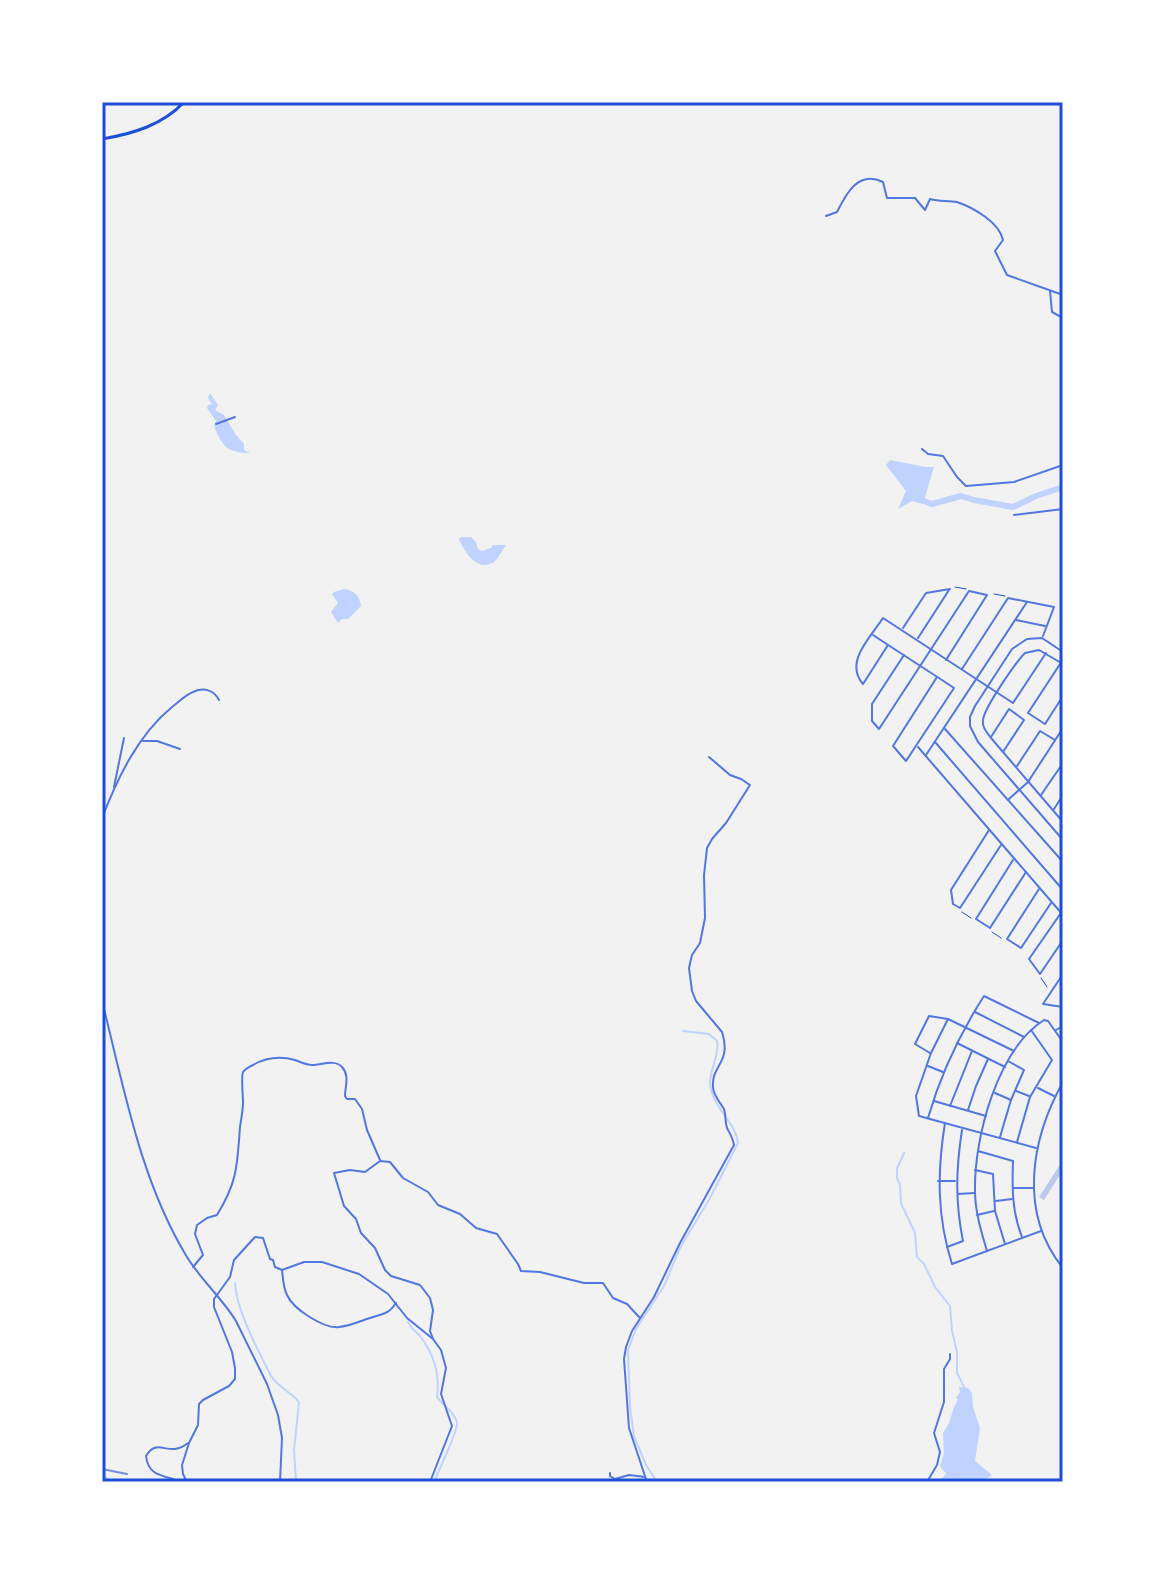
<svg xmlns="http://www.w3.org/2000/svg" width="1165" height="1584" font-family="'Varela Round',sans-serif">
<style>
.water{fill:#bfd3fe}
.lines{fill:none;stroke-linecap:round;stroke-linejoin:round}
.stream{stroke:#bfd3fe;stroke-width:2}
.river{stroke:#bfd3fe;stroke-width:6}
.building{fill:#bdc9ec}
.path{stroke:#1d4ed8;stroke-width:1}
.minor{stroke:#5277de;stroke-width:2}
.tertiary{stroke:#5277de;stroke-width:2}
.primary{stroke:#1d4ed8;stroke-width:3}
.rail{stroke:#7290e2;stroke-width:2}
.neatline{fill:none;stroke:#1d4ed8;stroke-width:3}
</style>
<rect width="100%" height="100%" fill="#f2f2f2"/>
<!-- water -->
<g class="water">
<path d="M210,393L218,405L215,410L224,415L236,435L244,444V450L250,453C227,453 222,446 214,426L216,421L207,408L208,405L212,404L208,398Z"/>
<path d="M890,460L925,467H934L923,504L912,501L898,509L906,491L886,465Z"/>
<path d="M461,537H471L476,542L478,549L482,551L491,548L493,545H506C502,550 499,558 494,562C478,573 464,552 459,539Z"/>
<path d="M344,589C354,590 360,596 361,606L348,619H342L338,623L331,612L338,603L332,594L334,592Z"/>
<path d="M959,1387L968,1388L972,1393L973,1407L980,1428L975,1461L992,1475C984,1482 968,1486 958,1482C952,1480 945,1472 941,1468L940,1465L944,1454L943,1433L949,1423L954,1407L958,1400L956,1398L960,1392Z"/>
</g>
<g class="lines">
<!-- stream -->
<g class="stream">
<path d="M904,1153L897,1169V1178L900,1185L901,1203L915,1233L917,1257L924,1264L935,1287L950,1306L952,1331L957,1352V1373L965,1389"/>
<path d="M235,1283C236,1310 259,1352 271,1376C278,1387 291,1392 299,1402L294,1450L296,1482"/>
<path d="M408,1322C411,1330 415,1330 420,1336C434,1354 440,1374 437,1397C443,1406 453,1410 457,1422C459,1430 438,1471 434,1482"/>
<path d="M657,1482L646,1465L634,1436L630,1407L628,1350L636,1329L664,1286L680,1248L710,1198L738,1143C735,1121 713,1108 710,1085C709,1070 720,1056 717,1041L709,1034L683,1031"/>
</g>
<!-- river -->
<g class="river">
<path d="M924,501L932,504L961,496L974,500L1013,507L1036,496L1063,487"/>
<path d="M102,1477L109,1482"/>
<path d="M943,1482L949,1475"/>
</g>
</g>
<!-- building -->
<path class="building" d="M1063,1160V1170L1044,1200L1039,1197Z"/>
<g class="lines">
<!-- path -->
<g class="path">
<path d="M955,587L966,589"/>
<path d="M994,594L1005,596"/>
<path d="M962,912L971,918"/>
<path d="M992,932L1001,938"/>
<path d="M1041,978L1047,987"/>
</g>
<!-- minor -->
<g class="minor">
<path d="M826,216L837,212C846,194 858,170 883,182L887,198H915L925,210L930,199C940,202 948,200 957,202C974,208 999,222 1003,240L995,251L1007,275L1063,295"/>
<path d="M1050,291L1052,312L1063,318"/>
<path d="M216,424L235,417"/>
<path d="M922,449L928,454L943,456L957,477L966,486L1014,482L1063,465"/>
<path d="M1014,515L1063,509"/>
<path d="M1016,620L1045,626"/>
<path d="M903,628L926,593L950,589"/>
<path d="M873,635C900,653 927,670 954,688L906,761L893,746L937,677"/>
<path d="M918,638L949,590"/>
<path d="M888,645L863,684C844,662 870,638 883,618L1013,703L1046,653"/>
<path d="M904,655L872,704V721L879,729L969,591L987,595L946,660"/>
<path d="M1060,664L1028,713L1045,724L1063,696"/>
<path d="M1063,664L1039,650L1025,653C1016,662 984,708 983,720C982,728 987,732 991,738L1063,822"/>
<path d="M962,669L1008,598L1054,607L1043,636"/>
<path d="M945,729L1063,862"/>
<path d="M991,737L1009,709L1024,720L1003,752"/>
<path d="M143,741H157L180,749"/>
<path d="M935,742L1063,890"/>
<path d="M918,747L1063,915"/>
<path d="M926,755L1027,602"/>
<path d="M1017,766L1040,731L1055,740"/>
<path d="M114,787L124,738"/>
<path d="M1041,795L1063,763"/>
<path d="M1009,799L1028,782L1063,728"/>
<path d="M1054,809L1063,795"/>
<path d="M989,830L951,890L953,904L960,908L1001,845"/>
<path d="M1013,860L976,919L990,928L1026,872"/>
<path d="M1039,889L1007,939L1021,948L1051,903"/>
<path d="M1063,910L1029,959L1040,974L1063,940"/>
<path d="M1063,974L1043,1004L1063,1007"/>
<path d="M975,1012L1024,1037"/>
<path d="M948,1019L931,1053L916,1096L919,1116L1036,1148"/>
<path d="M1056,1030L1063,1026"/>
<path d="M957,1043L1005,1067"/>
<path d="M930,1053L915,1044L929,1016L948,1019L1014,1051"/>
<path d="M928,1066L943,1072"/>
<path d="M1038,1088L1054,1096"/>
<path d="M1016,1091L1029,1096"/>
<path d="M995,1093L1011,1100"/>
<path d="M934,1101L986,1116"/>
<path d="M950,1106L972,1051"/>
<path d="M968,1110L976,1086L988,1059"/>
<path d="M928,1118C941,1073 959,1035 984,996L1039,1023"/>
<path d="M945,1123C937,1172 937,1217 952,1264L1041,1231"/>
<path d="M1000,1137L1011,1100L1024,1070L1008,1061"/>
<path d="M1017,1142L1030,1097L1052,1060L1031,1030"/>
<path d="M978,1151L1013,1161C1012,1188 1012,1212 1022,1237"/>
<path d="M975,1170L993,1174L995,1211L1005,1244"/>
<path d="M938,1181H955"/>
<path d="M1013,1188H1033"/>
<path d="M958,1194L975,1193"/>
<path d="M996,1201L1012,1199"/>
<path d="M977,1215L994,1211"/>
<path d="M947,1247L963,1241C955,1201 956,1169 962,1130"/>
<path d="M193,1267L203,1255L195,1234L197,1225L207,1218L217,1215C238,1181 237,1165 240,1127C241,1119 243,1111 243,1102C243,1096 241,1077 243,1072C245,1069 251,1066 253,1065C267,1057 280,1056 295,1060C300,1062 307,1065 312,1065C321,1065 335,1059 342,1067C350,1076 345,1086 345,1096L347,1099H355L362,1109L367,1130L380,1160"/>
<path d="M282,1270L304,1262H322L359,1274L388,1294L407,1318L433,1339L441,1350L446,1368L441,1394L452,1426L430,1482"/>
<path d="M433,1339L430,1331L433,1310L430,1298L420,1285L391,1276L385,1270L375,1248L361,1233L356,1219L344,1206L334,1173L350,1170L365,1172L380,1161L390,1162L403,1178L428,1192L438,1205L460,1214L476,1228L497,1234L518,1264L521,1271L540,1272L584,1283H603L613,1298L627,1304L640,1318"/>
<path d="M610,1473V1476L615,1479V1482"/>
<path d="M615,1479L629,1475L645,1477"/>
<path d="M176,1482L173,1479C158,1475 148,1473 146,1456C158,1436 168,1459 188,1443"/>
<path d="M187,1482L183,1474L182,1465L189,1443L198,1425L199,1404L203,1400L229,1386L235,1379V1368L232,1352L214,1307V1299L230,1277L234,1260L255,1237L263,1238L270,1259L273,1260L275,1267L282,1270C283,1278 283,1287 287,1295C293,1309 324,1329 339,1327C350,1326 360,1321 370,1318C383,1313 387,1316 396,1303"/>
<path d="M647,1482L629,1428L624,1359L626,1347L632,1331L654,1297L680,1243L734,1145C733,1138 730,1134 727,1128C725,1122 726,1115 724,1109C720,1102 713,1095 713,1087C711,1065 732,1063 722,1032L696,1001L692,991L689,968L692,955L700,943L705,918L704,875L707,848L712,839L726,823L750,785L741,779L730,775L709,757"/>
<path d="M927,1482L937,1465L940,1452L934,1433L944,1402V1369L950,1359V1354"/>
</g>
<!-- tertiary -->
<g class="tertiary">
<path d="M1063,652L1042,638L1027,639L1012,649L975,706L970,717V726L978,742L1063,840"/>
<path d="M102,818C118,777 138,735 172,707C179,702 185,695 193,692C204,687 214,690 219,700"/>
<path d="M102,1001C124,1087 140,1180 187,1257C201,1280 222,1298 236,1321L267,1384L278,1415L282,1438L280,1482"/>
<path d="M1063,1082C1031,1139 1018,1213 1063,1268"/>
<path d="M987,1251C981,1231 975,1211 975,1191C974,1138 997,1050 1044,1020L1048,1021L1063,1042"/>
</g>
<!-- primary -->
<path class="primary" d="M102,139C132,134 163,125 184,102"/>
<!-- rail -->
<path class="rail" d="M102,1469L127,1474"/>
</g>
<!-- border -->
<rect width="1165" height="1584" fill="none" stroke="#ffffff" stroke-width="208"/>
<rect x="104" y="104" width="957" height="1376" class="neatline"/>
</svg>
